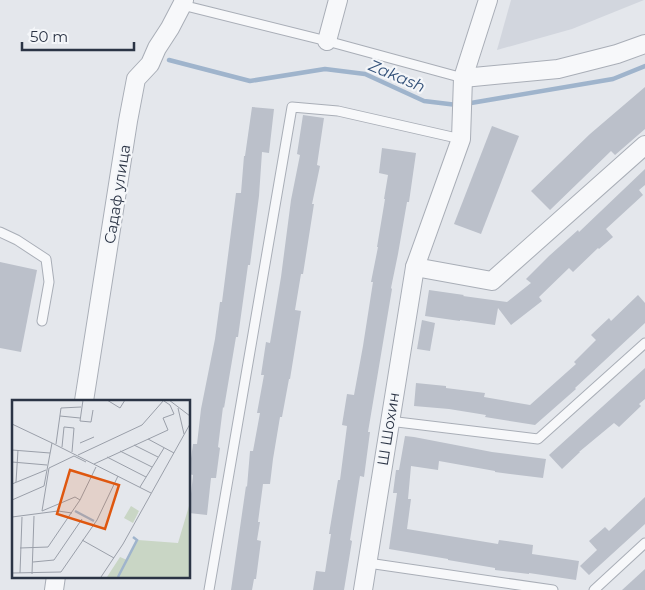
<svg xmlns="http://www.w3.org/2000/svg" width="645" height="590" font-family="Montserrat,sans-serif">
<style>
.built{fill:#d2d6de}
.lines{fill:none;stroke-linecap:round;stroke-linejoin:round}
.stream{stroke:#9fb4cc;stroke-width:4.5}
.building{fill:#bbc0ca}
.lane-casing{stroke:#a9aeb7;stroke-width:11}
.street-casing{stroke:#a9aeb7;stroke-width:20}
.lane{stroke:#f7f8fa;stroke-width:9}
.street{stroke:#f7f8fa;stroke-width:18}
.labels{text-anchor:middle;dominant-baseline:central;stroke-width:4.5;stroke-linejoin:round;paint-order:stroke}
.street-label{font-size:15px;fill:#2b3445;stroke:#f4f6f9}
.water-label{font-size:16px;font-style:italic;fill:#34527a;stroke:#f4f6f9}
.inset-river{fill:none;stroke:#9fb4cc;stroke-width:2.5}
.inset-road{fill:none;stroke:#9a9fa9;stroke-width:1}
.view{fill:#df570f;fill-opacity:0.15;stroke:#df570f;stroke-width:2.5}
.inset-edge{fill:none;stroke:#2b3445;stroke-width:2.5}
</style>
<rect width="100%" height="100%" fill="#e4e7ec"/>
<!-- built -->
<path class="built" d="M511,0H644L572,29L497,50Z"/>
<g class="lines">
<!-- stream -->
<g class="stream">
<path d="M169,60L250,81L325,69L365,74L424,101L457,105"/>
<path d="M465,104L613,79L645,66"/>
</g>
</g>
<!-- building -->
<g class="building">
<path d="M645,87V129L615,155L611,151L550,210L531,191L590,134Z"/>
<path d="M252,107L274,109L269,153L262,152L259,196L250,265H248L238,337H236L224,408L223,407L218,447L220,448L216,478H211L207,515L189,513L193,475L189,474V473L193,444H197L201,409L215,339L220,302H222L236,193H241L244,156H245Z"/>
<path d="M303,115L324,118L317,165L320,166L312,204H314L303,274H301L295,310L301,311L290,379H289L282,417H280L273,459L270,484H263L258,522H260L257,540L261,541L256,579H254L252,590H231L246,486L247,487L250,451H253L260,413H257L264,375H261L266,342L270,343L281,277L291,200L300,155L297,154Z"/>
<path d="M492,126L519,136L481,234L454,224Z"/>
<path d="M382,148L416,153L409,202H407L398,254L391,288L392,289L368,432H370L364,477L360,476L350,540L352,541L344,590H313L316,571L325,572L331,534H329L338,480H340L347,426L342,425L347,394L354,395L363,346L373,282H371L378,247H377L385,199H384L388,175L379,173Z"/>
<path d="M645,169V185L639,190L643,195L606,229L613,237L599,249L598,248L573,272L569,268L539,297L542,301L511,325L498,308L495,325L460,320V321L425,316L429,290L464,295L463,296L507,302L531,283L526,279L549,256L578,230L579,232Z"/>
<path d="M0,262L37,270L21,352L0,348Z"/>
<path d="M638,295L645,303V323L575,388L576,389L535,425L485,417L486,415L449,409L414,406L416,383L446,386V388L485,393L484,397L530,405L576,364L574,362L596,340L591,335L609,318L611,321Z"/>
<path d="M422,320L435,323L430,351L417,349Z"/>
<path d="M645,368V399L639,404L641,406L619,427L614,423L579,452H580L562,469L549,455Z"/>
<path d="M405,436L414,437L492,452L546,459L543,478L495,472V471L439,461L438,470L411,466L408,499H411L407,529L498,544L499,540L533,545L532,554L579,561L576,580L529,573V574L495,570V568L448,560V559L389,549L397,493H393L396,470H399Z"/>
<path d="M645,497V524L589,575L580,566L597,550L589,541L605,527L609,531Z"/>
<path d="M645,569V590H622Z"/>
</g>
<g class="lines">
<!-- lane casing -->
<g class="lane-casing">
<g id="lane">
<path d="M182,5L327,41L463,78"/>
<path d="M0,232L17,240L46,259L49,282L42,321"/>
<path d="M389,421L538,439L645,343"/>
<path d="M368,563L553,590"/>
<path d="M209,590L292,107L338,111L461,139"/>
<path d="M594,590L645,543"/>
</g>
</g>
<!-- street casing -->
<g class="street-casing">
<g id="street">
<path d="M327,41L338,0"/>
<path d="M463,78L558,69L617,54L645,44"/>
<path d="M415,267L492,281L645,145"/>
<path d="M84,401L128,121L136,79L150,64L157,48L170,28L182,5L184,0"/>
<path d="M54,590L56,576"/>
<path d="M363,590L415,267L461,139L463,78L488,0"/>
</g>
</g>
<!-- lane -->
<use href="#lane" class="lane"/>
<!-- street -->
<use href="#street" class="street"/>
</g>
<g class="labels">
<!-- street labels -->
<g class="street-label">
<text transform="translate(117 194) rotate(-81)">Садаф улица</text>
<text transform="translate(388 429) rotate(-81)">Ш Шохин</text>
</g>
<!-- water labels -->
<g class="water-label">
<text transform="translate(397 76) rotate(23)">Zakash</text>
</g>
</g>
<!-- overview -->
<g transform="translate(12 400)">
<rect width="178" height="178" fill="#e4e7ec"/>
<path d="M119,106L127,111L121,123L112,118ZM177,106V177H95L108,157L115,160L126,140L166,143Z" fill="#c9d6c5"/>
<path class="inset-river" d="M63,111L82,121M106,177L125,140L121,137"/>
<path class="inset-road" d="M71,0L68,21L79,22L81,10M95,0L108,8L113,0M157,0L178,16M166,8L172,34M48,16L68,18M0,24L40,43M136,39L162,53M68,43L82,37M44,44L49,8L69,7M122,45L146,57M50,47L52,27L62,28L60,52M0,50L38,53M108,51L140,67M66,55L130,25L152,0M95,57L134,77M0,62L35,65M82,64L156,30L151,18L162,14L158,5L152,1M4,82L6,50M0,84L34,70M128,87L152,48M0,100L32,86L40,43L139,93M68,100L63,97L30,111L37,68L62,56L74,62M0,117L46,111L60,113M70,140L102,158M8,148L36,147L68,100L84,67M21,162L42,160L70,119M0,173L49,172L85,120L106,76M8,173L10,117M20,174L22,116M89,177L111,144L178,24"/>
<path class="view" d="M58,70L107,85L93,129L45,114Z"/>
<rect width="178" height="178" class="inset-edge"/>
</g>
<!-- scale -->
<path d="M22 42v8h112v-8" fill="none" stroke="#2b3445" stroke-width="2.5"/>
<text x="30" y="42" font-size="15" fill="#2b3445" stroke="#f4f6f9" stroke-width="4" paint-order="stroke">50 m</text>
</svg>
